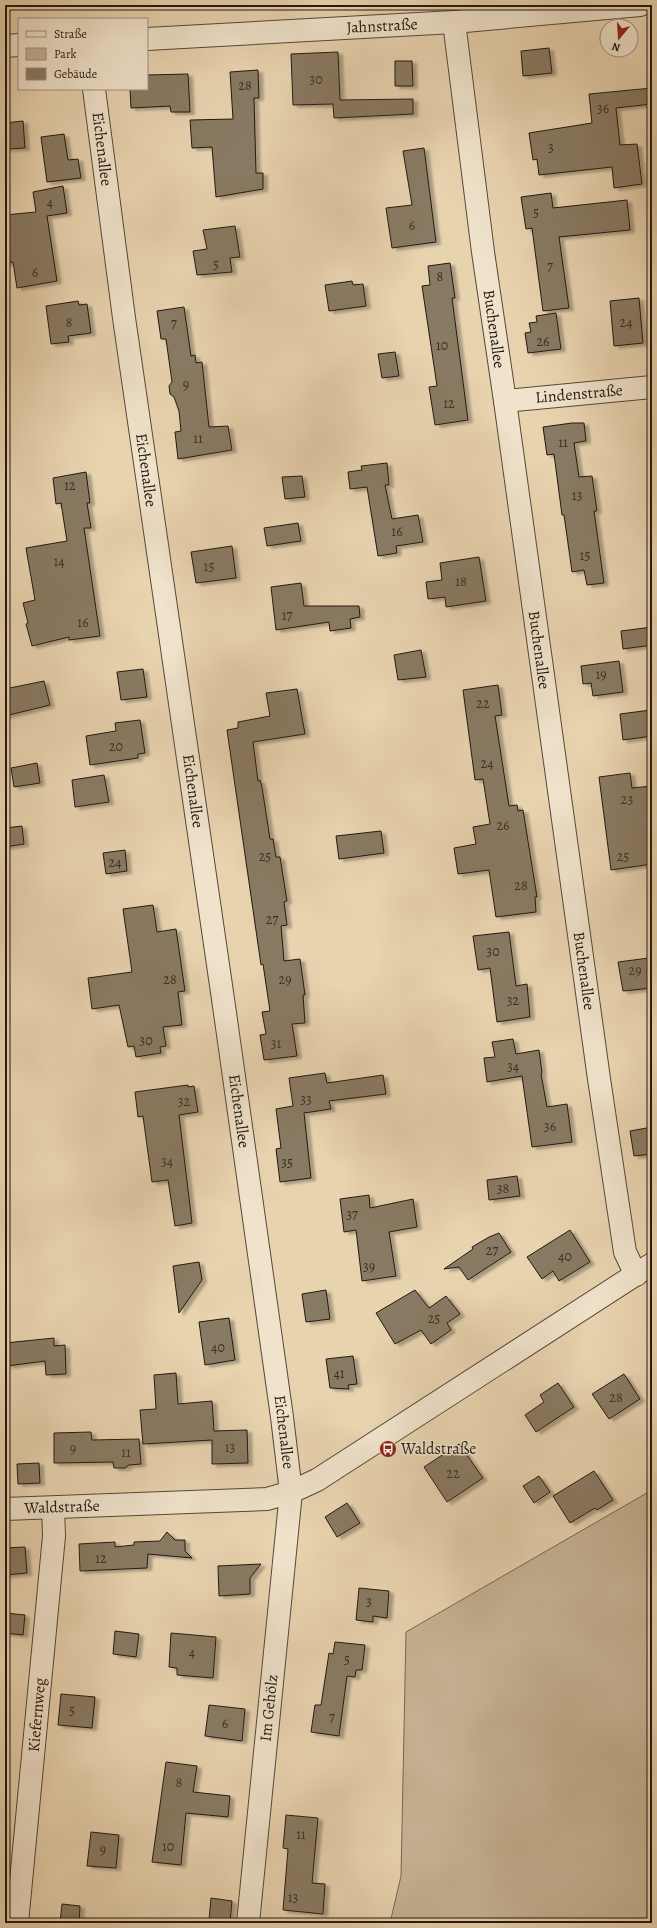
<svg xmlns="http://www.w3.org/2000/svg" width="657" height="1928" font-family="Alegreya,serif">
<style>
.green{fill:#c6b394;stroke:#746652}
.building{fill:#897a63;stroke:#221910;filter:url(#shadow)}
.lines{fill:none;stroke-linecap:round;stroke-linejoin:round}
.minor-casing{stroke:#544838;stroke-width:24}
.minor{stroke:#f0e2cb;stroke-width:22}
.labels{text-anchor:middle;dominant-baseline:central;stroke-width:3;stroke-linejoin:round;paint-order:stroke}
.number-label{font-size:14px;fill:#3c3125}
.street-label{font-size:16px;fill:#221910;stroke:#f0e2cb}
.poi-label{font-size:16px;fill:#221910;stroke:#f0e2cb;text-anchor:start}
</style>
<defs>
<filter id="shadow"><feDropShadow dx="4.5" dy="2.5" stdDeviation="1" flood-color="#0004"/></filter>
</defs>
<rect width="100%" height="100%" fill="#e8d3af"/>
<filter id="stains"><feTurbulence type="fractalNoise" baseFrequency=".005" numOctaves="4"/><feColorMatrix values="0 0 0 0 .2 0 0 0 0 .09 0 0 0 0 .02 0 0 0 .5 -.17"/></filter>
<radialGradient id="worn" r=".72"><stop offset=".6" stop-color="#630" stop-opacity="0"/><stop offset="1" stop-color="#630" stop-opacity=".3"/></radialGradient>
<!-- green -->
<path class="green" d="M652,1490V1923H390L401,1876L406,1632Z"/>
<!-- building -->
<g class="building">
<path d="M549,48L552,73L523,76L521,51Z"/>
<path d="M338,52L340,100L413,99V114L334,118L333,104L293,105L291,54Z"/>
<path d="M395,61H412L413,86H395Z"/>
<path d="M258,70L259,98H254L256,173H263V189L216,197L212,147L192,148L190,120L233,119L230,72Z"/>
<path d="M188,74L190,112H171L170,106L131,108L130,89H147V75Z"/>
<path d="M652,88V104L616,108L620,145L637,144L642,184L614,188L612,167L539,175L537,159L533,160L529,133L592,123L589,94Z"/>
<path d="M23,121L25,148L5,149V123Z"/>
<path d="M64,134L68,160L78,159L81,178L47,182L41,137Z"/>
<path d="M424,148L436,242L392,248L386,208L412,205L403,151Z"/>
<path d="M63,186L67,213L47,216L57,281L17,288L13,262L5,263V215L36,212L33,192Z"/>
<path d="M551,193L553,208L627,200L630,230L559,237L569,308L543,311L532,228L526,229L521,197Z"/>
<path d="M235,226L240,257L230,258L232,272L197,275L193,251L207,249L203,230Z"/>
<path d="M450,263L455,298H452L468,420L435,425L429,387L437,386L422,286L430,285L428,266Z"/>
<path d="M352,281L353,285L363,284L366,306L329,311L325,285Z"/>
<path d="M639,298L643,343L614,346L610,301Z"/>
<path d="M78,301L79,305L87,304L91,333L68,336L69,342L51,344L46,306Z"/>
<path d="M184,307L191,356L195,355L196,363L202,362L209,427L228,426L232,450L178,459L175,432L181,431L179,411L174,397L170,394L169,386L172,382L166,339H161L157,311Z"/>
<path d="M556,313L561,349L528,353L525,333L531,332L529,323L537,322L536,316Z"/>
<path d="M395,352L399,376L382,378L378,354Z"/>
<path d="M572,423H584L586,441L574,443L579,477L592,476L597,511H594L604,583L587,585L584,570L572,572L564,515H562L554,454L547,455L543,427Z"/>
<path d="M387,463L389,485H385L392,519L418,515L423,542L396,546L397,553L378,556L367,487L350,489L348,472L362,470L361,466Z"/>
<path d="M86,472L90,503H87L91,528H84L100,636L69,640V637L32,646L26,624L28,623L23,603L35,600L26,548L67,541L61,503L56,504L53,478Z"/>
<path d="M302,476L305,497L285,499L282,477Z"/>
<path d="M298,523L301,541L267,546L264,528Z"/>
<path d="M232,546L236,578L196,583L191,552Z"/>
<path d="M479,557L486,601L446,607L445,597L428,599L426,582L442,580L440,563Z"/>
<path d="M301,583L304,606H359L360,617L350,619L351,628L330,631L329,622L276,630L271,587Z"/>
<path d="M652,627V645L623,649L621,631Z"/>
<path d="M421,650L426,677L398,680L394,655Z"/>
<path d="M619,661L623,692L593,696L591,683L583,684L581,666Z"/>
<path d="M143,669L147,697L121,700L117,672Z"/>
<path d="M44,681L50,705L5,716V689Z"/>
<path d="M498,685L502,715L495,716L509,806L517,805L518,811L523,810L537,897H535L536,912L496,917L489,870L458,874L454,848L476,844L473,827L490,824L483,779L475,780L463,690Z"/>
<path d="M297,689L305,734L253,742L258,781L260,780L262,787L270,839H273L276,857H280L287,901L284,902L287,925L281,926L284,961L300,959L305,995H303L305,1023L292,1024L297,1056L264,1060L260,1035L266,1034L262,1012L270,1011L263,964L261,965L227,730L238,728V722L270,716L266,693Z"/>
<path d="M651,710L652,736L623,740L620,714Z"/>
<path d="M140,720L145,753L138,754V758L90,765L86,736L116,731L115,723Z"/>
<path d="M37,763L40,783L14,787L11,768Z"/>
<path d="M630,773L632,788L652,786V864L611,870L599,777Z"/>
<path d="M104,775L109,802L75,807L72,780Z"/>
<path d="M22,826L24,844L5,847V828Z"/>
<path d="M381,831L384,853L339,859L336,836Z"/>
<path d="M125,850L127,871L106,874L103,853Z"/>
<path d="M153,905L157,932L176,929L185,991L178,992L182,1025L163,1027L166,1046L160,1047L161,1053L136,1057L134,1046L128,1047L119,1005L92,1009L88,978L132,972L123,909Z"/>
<path d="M509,932L516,986L527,984L530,1017L497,1022L490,968L478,970L473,936Z"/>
<path d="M649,958L652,988L623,991L618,962Z"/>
<path d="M513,1039L516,1054L539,1050L542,1073L541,1074L547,1107L567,1104L572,1142L532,1147L522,1076L487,1082L484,1058L495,1057L492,1042Z"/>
<path d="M325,1073L327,1083L383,1075L386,1094L329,1101L331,1109L304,1113L311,1178L280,1182L276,1149L281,1148L276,1109L293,1106L289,1078Z"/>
<path d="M188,1085V1087L194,1086L198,1112L179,1115L192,1223L175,1226L168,1180L152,1182L143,1116L138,1117L135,1092Z"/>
<path d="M652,1127V1154L634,1156L630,1131Z"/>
<path d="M517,1176L520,1196L489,1200L487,1180Z"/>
<path d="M369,1195L370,1208L413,1199L417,1227L389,1232L396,1276L362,1281L356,1230L344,1232L340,1199Z"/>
<path d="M570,1230L590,1262L559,1281L553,1271L542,1279L527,1257Z"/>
<path d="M499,1233L511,1252L468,1280L459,1267L444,1269L473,1249L472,1247L489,1237Z"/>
<path d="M199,1262L202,1280L179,1313L173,1266Z"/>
<path d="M326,1290L330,1319L306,1322L302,1294Z"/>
<path d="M415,1290L429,1308L446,1296L460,1314L447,1323L451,1330L431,1344L421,1330L395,1344L376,1313Z"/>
<path d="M229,1318L235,1360L205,1365L199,1322Z"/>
<path d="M54,1338V1346L65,1345L66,1374L46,1375L45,1361L7,1366L5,1343Z"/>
<path d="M353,1356L357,1384L348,1385L349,1389L330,1388L326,1359Z"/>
<path d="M176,1373L178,1404L212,1401L214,1431L247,1430L248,1463L212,1464V1440L143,1444L140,1410L156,1409L154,1375Z"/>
<path d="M624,1374L640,1399L609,1419L592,1394Z"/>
<path d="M558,1383L574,1407L536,1432L525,1415L544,1402L540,1395Z"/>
<path d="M91,1432L92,1440L139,1439L141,1464L129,1465L125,1468H114L113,1462L54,1463V1433Z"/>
<path d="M459,1444L483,1478L447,1502L424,1467Z"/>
<path d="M39,1463L40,1483L18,1484L17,1464Z"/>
<path d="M594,1471L613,1500L597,1510L595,1508L570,1523L553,1496Z"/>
<path d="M539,1476L550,1492L534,1503L523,1486Z"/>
<path d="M347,1503L360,1523L337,1537L325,1517Z"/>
<path d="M167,1532L175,1540H185V1551L192,1558L148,1554L147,1568L80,1571L79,1544L115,1542V1547L134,1545V1542L160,1541Z"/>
<path d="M25,1547L27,1573L5,1575V1548Z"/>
<path d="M261,1564L250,1578V1594L219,1596L218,1566Z"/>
<path d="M359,1588L389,1591L387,1618L373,1616V1622L356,1620Z"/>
<path d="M5,1613L25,1615L23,1635L5,1633Z"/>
<path d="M115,1631L139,1634L136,1657L113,1654Z"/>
<path d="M171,1633L216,1637L213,1678L177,1675V1668L169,1667Z"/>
<path d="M335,1642L365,1645L362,1670H356L355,1677L347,1676L339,1736L311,1732L315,1705H321L329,1653L333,1654Z"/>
<path d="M61,1694L95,1697L92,1728L58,1725Z"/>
<path d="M209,1705L245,1709L242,1741L205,1736Z"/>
<path d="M166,1762L197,1766L193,1792L230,1796L228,1817L186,1813L181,1865L152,1862Z"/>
<path d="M286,1815L318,1818L312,1883L325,1884L323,1914L283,1910L288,1849L283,1848Z"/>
<path d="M91,1832L119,1835L116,1868L87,1866Z"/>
<path d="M211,1898L232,1901L230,1922L209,1920Z"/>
<path d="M62,1904L80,1906L79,1923H60Z"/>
</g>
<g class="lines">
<!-- minor casing -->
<g class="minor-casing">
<g id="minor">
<path d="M454,22L483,252L505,401L599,1079L625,1252L636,1275"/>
<path d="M147,39L454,22L640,5"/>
<path d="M5,46L19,45"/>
<path d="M94,89L124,318L224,1006L282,1417L291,1492L248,1923"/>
<path d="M505,401L652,387"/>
<path d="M5,1509L267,1499L291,1492L317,1480L652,1264"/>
<path d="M17,1923L54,1536L53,1508"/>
</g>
</g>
<!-- minor -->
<use href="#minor" class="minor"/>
</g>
<!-- icons -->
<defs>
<g id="bus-disc" transform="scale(0.9)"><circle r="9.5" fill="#8f2418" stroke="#f0e2cb"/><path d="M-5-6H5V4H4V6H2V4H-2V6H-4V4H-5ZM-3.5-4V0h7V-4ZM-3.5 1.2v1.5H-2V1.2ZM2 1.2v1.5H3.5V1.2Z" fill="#fff"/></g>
</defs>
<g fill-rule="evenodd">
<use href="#bus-disc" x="388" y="1449"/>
</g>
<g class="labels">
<!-- number labels -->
<g class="number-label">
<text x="316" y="79">30</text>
<text x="245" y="85">28</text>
<text x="603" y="108">36</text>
<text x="551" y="147">3</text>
<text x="50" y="202">4</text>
<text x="536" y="212">5</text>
<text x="412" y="225">6</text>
<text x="216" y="264">5</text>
<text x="550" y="266">7</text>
<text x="35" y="272">6</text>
<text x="440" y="276">8</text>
<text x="69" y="322">8</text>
<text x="626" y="322">24</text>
<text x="174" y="323">7</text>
<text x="543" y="341">26</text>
<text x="442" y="345">10</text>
<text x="186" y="384">9</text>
<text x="449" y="403">12</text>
<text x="198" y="438">11</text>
<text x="563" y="442">11</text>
<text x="70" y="485">12</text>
<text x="577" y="495">13</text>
<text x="397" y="531">16</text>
<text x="585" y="555">15</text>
<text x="59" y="561">14</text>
<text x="209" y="566">15</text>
<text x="461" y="581">18</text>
<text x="287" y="615">17</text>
<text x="83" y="622">16</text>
<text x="601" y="674">19</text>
<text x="483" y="703">22</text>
<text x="116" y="746">20</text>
<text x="487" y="763">24</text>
<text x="627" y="799">23</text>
<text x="503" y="825">26</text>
<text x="265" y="856">25</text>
<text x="623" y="856">25</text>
<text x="115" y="862">24</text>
<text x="521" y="885">28</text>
<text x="272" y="919">27</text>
<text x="493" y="951">30</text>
<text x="635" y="970">29</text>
<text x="170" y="979">28</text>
<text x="285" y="979">29</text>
<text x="513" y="1000">32</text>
<text x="146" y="1040">30</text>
<text x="276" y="1043">31</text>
<text x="513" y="1066">34</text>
<text x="306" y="1099">33</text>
<text x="184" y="1101">32</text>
<text x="550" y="1126">36</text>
<text x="167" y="1161">34</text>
<text x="287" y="1162">35</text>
<text x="503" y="1188">38</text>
<text x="352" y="1214">37</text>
<text x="492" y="1250">27</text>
<text x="565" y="1256">40</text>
<text x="369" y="1266">39</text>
<text x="434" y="1318">25</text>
<text x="218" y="1347">40</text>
<text x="339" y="1373">41</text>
<text x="616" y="1397">28</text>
<text x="230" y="1447">13</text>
<text x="73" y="1448">9</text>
<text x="126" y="1452">11</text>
<text x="453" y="1473">22</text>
<text x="101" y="1558">12</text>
<text x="369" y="1601">3</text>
<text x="192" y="1652">4</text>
<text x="347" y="1659">5</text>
<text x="72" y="1710">5</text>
<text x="332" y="1717">7</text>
<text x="225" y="1723">6</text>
<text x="179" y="1782">8</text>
<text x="301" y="1834">11</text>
<text x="168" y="1846">10</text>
<text x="103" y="1849">9</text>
<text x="293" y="1897">13</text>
</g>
<!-- street labels -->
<g class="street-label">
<text transform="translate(382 26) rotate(-3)">Jahnstraße</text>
<text transform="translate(102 149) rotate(83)">Eichenallee</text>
<text transform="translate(494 329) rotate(82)">Buchenallee</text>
<text transform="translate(579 394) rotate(-5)">Lindenstraße</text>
<text transform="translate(146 470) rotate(82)">Eichenallee</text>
<text transform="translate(539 650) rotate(82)">Buchenallee</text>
<text transform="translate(193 791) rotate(82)">Eichenallee</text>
<text transform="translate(584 971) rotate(82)">Buchenallee</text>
<text transform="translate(239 1111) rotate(82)">Eichenallee</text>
<text transform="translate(284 1432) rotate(83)">Eichenallee</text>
<text transform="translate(62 1507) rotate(-2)">Waldstraße</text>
<text transform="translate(269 1708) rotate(-84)">Im Gehölz</text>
<text transform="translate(37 1715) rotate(-85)">Kiefernweg</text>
</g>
<!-- poi labels -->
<g class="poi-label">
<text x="401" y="1449">Waldstraße</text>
</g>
</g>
<!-- margin -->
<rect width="657" height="1928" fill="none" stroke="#e8d3af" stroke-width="20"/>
<rect x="6" y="6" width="645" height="1916" fill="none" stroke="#221910" stroke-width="2"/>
<rect x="10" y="10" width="637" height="1908" fill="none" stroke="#221910"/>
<!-- legend -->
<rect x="18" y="18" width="130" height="72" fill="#f0e2cb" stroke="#9e9280"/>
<rect x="26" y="31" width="20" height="6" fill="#f0e2cb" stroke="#9e9280"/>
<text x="54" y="38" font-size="12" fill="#221910">Straße</text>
<rect x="26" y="48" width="20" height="12" fill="#c6b394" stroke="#9e9280"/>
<text x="54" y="58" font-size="12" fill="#221910">Park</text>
<rect x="26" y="68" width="20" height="12" fill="#897a63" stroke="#9e9280"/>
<text x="54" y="78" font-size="12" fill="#221910">Gebäude</text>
<!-- north arrow -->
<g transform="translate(619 38) rotate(198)"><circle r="19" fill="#f0e2cb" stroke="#9e9280"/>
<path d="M0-3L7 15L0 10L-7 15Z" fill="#8f2418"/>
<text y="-6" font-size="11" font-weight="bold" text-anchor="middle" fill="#221910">N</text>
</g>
<rect width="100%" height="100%" filter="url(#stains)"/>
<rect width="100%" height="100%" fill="url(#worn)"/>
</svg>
